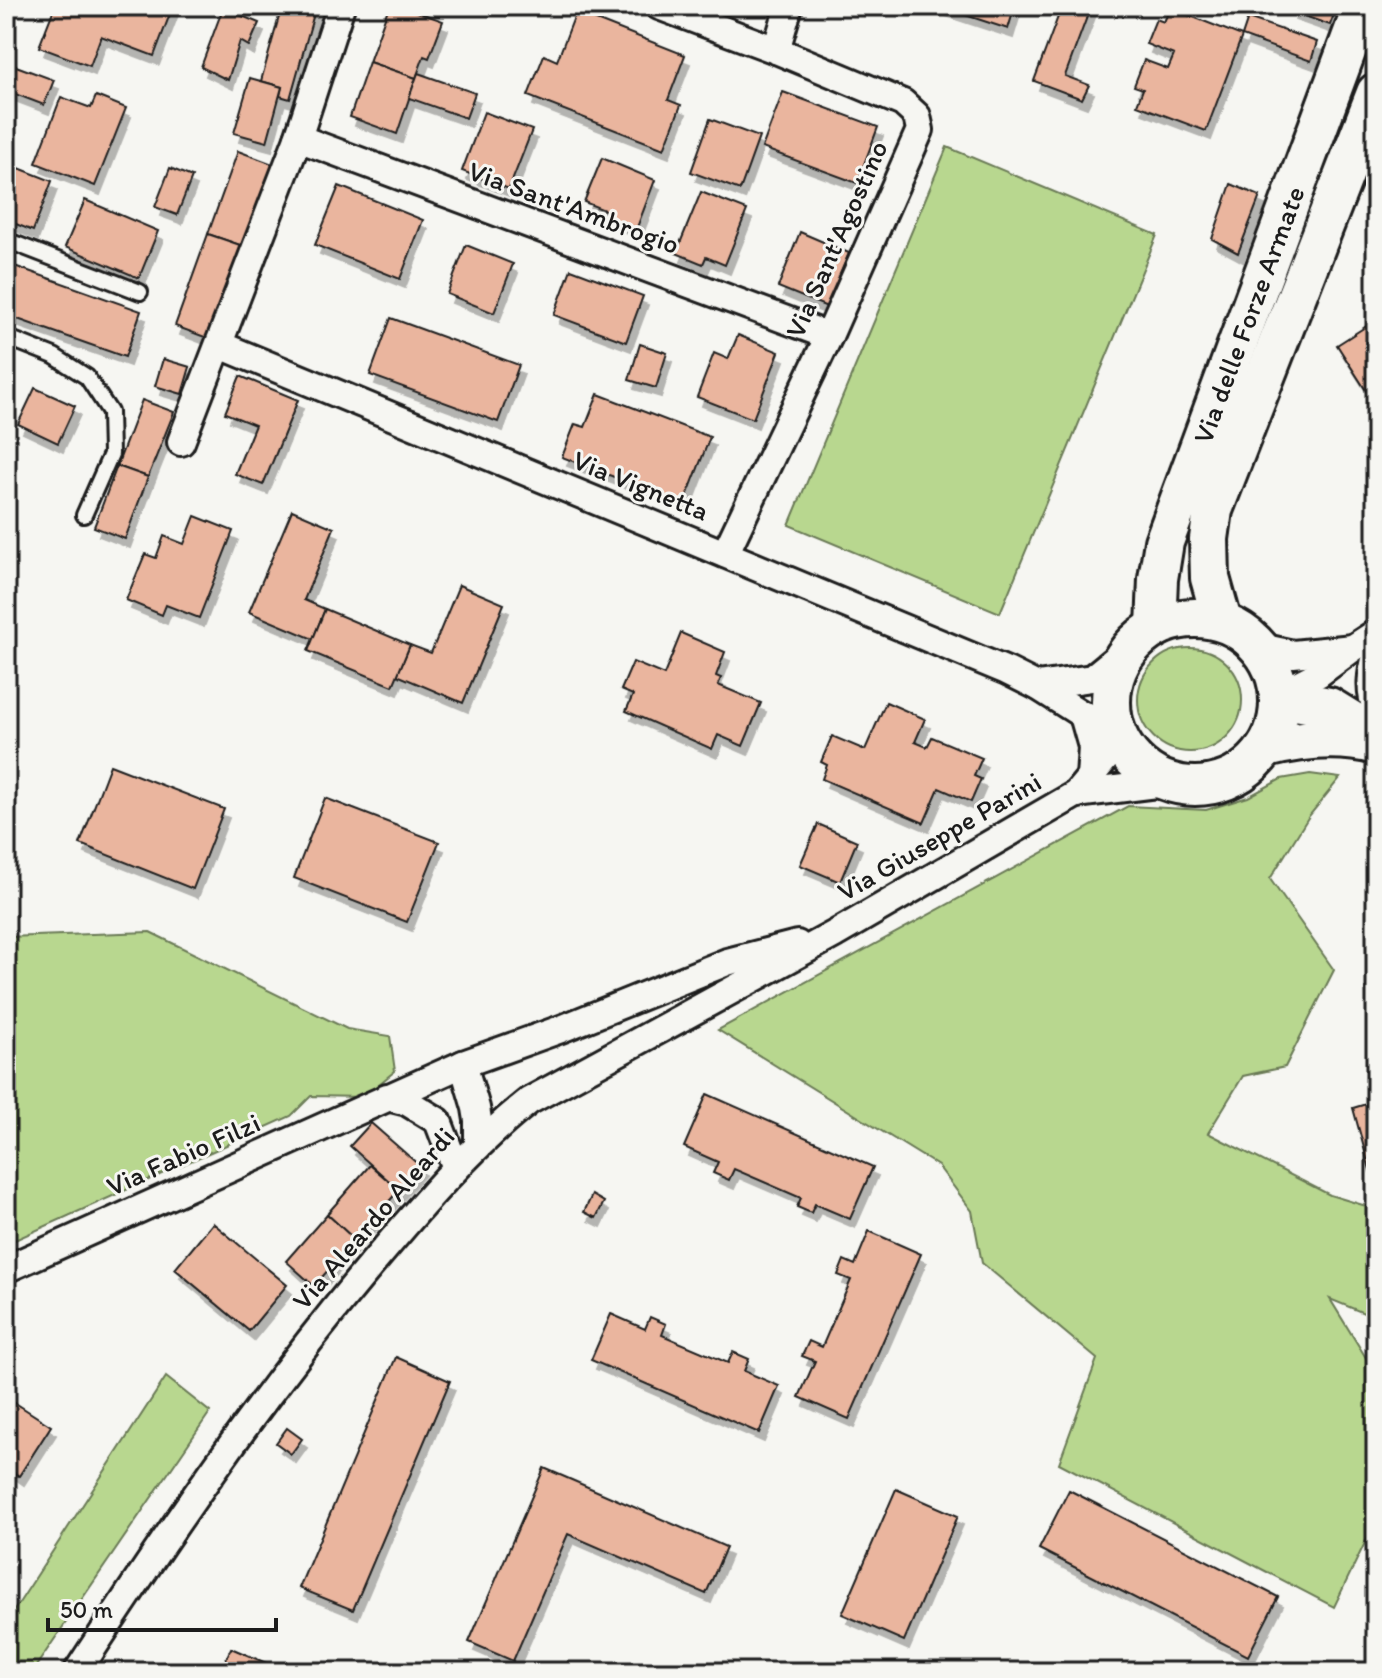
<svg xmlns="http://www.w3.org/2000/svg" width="1382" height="1678" font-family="Itim,sans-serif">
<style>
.green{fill:#b8d78f;stroke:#6a7a56;stroke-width:2}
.building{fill:#eab59e;stroke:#1c1c1c;stroke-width:2;filter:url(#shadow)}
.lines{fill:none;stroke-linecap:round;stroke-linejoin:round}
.lane-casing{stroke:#1c1c1c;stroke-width:20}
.street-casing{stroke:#1c1c1c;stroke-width:32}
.secondary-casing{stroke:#1c1c1c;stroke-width:44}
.lane{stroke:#f6f6f2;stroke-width:14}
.street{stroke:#f6f6f2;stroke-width:26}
.secondary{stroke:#f6f6f2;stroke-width:38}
.labels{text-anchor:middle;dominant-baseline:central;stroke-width:6;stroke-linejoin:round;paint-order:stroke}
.street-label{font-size:28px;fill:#1c1c1c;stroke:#f6f6f2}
</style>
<defs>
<filter id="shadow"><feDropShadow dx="5" dy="9" stdDeviation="0" flood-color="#0004"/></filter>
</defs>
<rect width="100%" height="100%" fill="#f6f6f2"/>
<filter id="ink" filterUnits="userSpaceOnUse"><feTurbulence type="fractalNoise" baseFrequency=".0125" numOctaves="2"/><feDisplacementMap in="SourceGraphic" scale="16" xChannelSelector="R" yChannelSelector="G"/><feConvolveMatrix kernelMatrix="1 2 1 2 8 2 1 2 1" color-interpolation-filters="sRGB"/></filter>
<g filter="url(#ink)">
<!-- green -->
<g class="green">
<path d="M947,147L1157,235L1000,613L789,525Z"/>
<circle cx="1190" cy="700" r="52"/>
<path d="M1310,774L1340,778L1309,816L1270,879L1334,970L1285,1067L1243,1076L1208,1133L1330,1195L1376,1209V1318L1330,1299L1376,1374V1520L1334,1607L1059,1463L1097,1359L982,1263L972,1211L938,1166L718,1030L1128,806L1206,810L1248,797L1281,779Z"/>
<path d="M150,932L347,1029L390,1036L395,1071L363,1097L311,1096L291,1116L6,1244V937Z"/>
<path d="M166,1377L210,1412L32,1672H6V1623Z"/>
</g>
<!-- building -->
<g class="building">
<path d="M55,6H173L154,56L101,36L90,66L39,47Z"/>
<path d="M282,6H302L315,10L290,99L280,96L282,87L261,81Z"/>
<path d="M389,6H401L443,21L429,58L424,56L416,78L369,62Z"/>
<path d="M938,6H1015L1008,29Z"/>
<path d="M1062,6H1091L1065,76L1089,85L1082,99L1034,81Z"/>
<path d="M1292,6H1337L1330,25L1290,11Z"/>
<path d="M223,8L259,23L249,46L240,41L228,80L201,67Z"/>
<path d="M1170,8L1242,36L1206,131L1137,105L1143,89L1134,86L1144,60L1168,69L1174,55L1146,44L1156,19L1164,22Z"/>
<path d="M576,12L685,55L668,100L681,105L664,149L528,96L544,55L557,61Z"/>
<path d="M1248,18L1317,42L1311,61L1242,36Z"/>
<path d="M369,62L416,78L397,134L350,117Z"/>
<path d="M16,66L54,80L44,105L7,91Z"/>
<path d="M418,73L475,93L466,118L409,98Z"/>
<path d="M250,78L282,87L267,142L234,133Z"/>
<path d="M783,92L878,127L857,183L762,148Z"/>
<path d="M96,96L126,108L95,186L36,163L61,97L91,108Z"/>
<path d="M484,112L532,130L509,189L462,171Z"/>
<path d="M710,119L759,137L740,190L691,172Z"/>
<path d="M238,151L273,164L243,246L208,234Z"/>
<path d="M602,158L655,180L636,230L605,218L607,211L584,202Z"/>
<path d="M6,163L52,181L33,231L6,220Z"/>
<path d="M170,168L192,177L177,215L155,207Z"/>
<path d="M1231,184L1260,196L1238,253L1212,239Z"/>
<path d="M339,186L423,220L400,279L315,245Z"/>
<path d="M701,192L747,210L725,265L706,257L703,264L676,253Z"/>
<path d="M85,200L158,231L139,278L65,247Z"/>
<path d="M800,232L849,253L827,307L778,287Z"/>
<path d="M208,234L243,246L210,339L175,326Z"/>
<path d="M466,245L513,264L494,313L447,294Z"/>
<path d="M6,263L141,311L125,357L6,315Z"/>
<path d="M571,269L643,296L626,342L554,315Z"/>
<path d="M391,318L519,365L498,422L370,375Z"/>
<path d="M1376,320V406L1337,345Z"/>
<path d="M738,335L779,352L753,419L697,397L714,353L728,359Z"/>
<path d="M640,344L667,353L656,388L629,380Z"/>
<path d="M163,359L190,367L182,394L155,386Z"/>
<path d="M240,376L298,400L263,485L235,474L255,425L225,413Z"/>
<path d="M35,388L75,406L58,443L18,424Z"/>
<path d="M598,394L710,437L684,504L562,457L575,424L585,427Z"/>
<path d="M142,400L174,412L148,477L117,466Z"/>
<path d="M117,466L148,477L125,539L94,527Z"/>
<path d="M292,510L334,528L304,600L325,609L313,639L249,612Z"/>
<path d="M195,516L233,531L199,618L166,605L162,615L126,600L145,554L156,558L164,536L184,544Z"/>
<path d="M459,585L504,604L463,703L397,675L410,645L431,653Z"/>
<path d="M325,609L410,645L393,686L308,651Z"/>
<path d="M681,633L725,652L716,676L721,678L718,685L761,703L743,746L718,735L712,749L626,711L633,695L621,690L633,662L664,675Z"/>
<path d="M886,702L925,719L915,742L927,747L932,737L982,758L974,776L981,779L971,802L939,788L924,823L822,779L827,765L821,762L832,736L865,750Z"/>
<path d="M110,765L224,809L193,889L80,844Z"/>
<path d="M325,798L439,842L407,922L294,878Z"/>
<path d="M818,824L857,841L840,882L800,865Z"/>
<path d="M707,1094L873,1167L850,1219L815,1204L811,1213L797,1207L801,1198L734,1169L729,1180L713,1173L718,1162L684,1147Z"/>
<path d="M1376,1101V1188H1375L1353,1108Z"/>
<path d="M371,1123L420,1166L399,1190L350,1146Z"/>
<path d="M370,1165L399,1190L355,1240L327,1214Z"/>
<path d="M592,1195L604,1202L596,1218L584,1212Z"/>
<path d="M327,1214L355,1240L314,1286L286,1261Z"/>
<path d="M213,1223L287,1285L249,1331L175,1269Z"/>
<path d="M869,1231L921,1254L849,1419L799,1397L815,1361L802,1356L809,1341L822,1347L851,1280L838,1275L844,1260L855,1265Z"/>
<path d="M611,1314L645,1329L650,1317L666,1324L662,1335L728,1363L733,1352L749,1359L744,1371L779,1386L759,1433L591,1360Z"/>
<path d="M396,1357L450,1381L353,1610L299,1588Z"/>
<path d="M6,1397L51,1426L19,1476L6,1467Z"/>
<path d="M287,1428L302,1439L291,1454L276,1443Z"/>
<path d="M544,1468L726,1547L706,1594L568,1534L513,1661L469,1642Z"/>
<path d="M896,1489L958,1516L904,1641L842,1614Z"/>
<path d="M1069,1490L1278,1597L1248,1656L1039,1549Z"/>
<path d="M231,1648L287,1672H220Z"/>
</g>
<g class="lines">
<!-- lane casing -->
<g class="lane-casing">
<g id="lane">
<path d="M6,240L140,292"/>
<path d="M6,337L54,356L87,377L110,412L111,454L84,515"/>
</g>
</g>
<!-- street casing -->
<g class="street-casing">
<g id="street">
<path d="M659,6L776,50L903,103L917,116L920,130L829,336L725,554"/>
<path d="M776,50L789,6"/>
<path d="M298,138L829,336"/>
<path d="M220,345L1007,671L1037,686L1083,715L1113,722"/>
<path d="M181,442L298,138L341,6"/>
<path d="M1260,647L1293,654L1353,648"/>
<path d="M1376,657C1371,672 1369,693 1376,707"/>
<path d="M1037,686L1092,678L1130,647"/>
<path d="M1279,694L1318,674L1353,648L1376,633"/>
<path d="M1083,715L1092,747L1090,778"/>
<path d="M1076,794L1157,784L1162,780"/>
<path d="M463,1064L476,1108L478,1120V1146"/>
<path d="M387,1097L407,1102L438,1121L456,1168"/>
<path d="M6,1269L463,1064L561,1029L727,962L797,944"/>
<path d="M77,1672C166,1536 257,1402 361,1277C414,1214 465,1152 529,1101L835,934L1076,794L1120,741"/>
</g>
</g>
<!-- secondary casing -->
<g class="secondary-casing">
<g id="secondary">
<circle cx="1195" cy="702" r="84"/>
<path d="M1222,621L1210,578L1209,539L1213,510L1376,93"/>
<path id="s1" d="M1156,627L1158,579L1164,542L1363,6"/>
<path d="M1280,698L1329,707L1376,736"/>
<path d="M1266,748C1302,739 1339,735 1376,745"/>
</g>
</g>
<!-- lane -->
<use href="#lane" class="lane"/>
<!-- street -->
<use href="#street" class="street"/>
<!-- secondary -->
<use href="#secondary" class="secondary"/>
</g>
</g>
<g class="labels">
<!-- street labels -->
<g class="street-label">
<text transform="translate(574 207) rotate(20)">Via Sant'Ambrogio</text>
<text transform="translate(836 239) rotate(-66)">Via Sant'Agostino</text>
<text stroke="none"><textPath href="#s1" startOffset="328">Via delle Forze Armate</textPath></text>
<text transform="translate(641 485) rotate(22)">Via Vignetta</text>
<text transform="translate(939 836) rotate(-30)">Via Giuseppe Parini</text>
<text transform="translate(183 1154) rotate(-24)">Via Fabio Filzi</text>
<text transform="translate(373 1218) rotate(-49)">Via Aleardo Aleardi</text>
</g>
</g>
<!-- margin -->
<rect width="1382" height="1678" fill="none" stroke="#f6f6f2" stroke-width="32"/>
<rect x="16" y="16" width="1350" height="1646" fill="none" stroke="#1c1c1c" stroke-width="3" filter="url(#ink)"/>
<!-- scale -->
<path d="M48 1618v12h228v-12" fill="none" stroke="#1c1c1c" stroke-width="4"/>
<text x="60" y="1618" font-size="24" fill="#1c1c1c" stroke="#f6f6f2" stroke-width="6" paint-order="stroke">50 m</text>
</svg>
